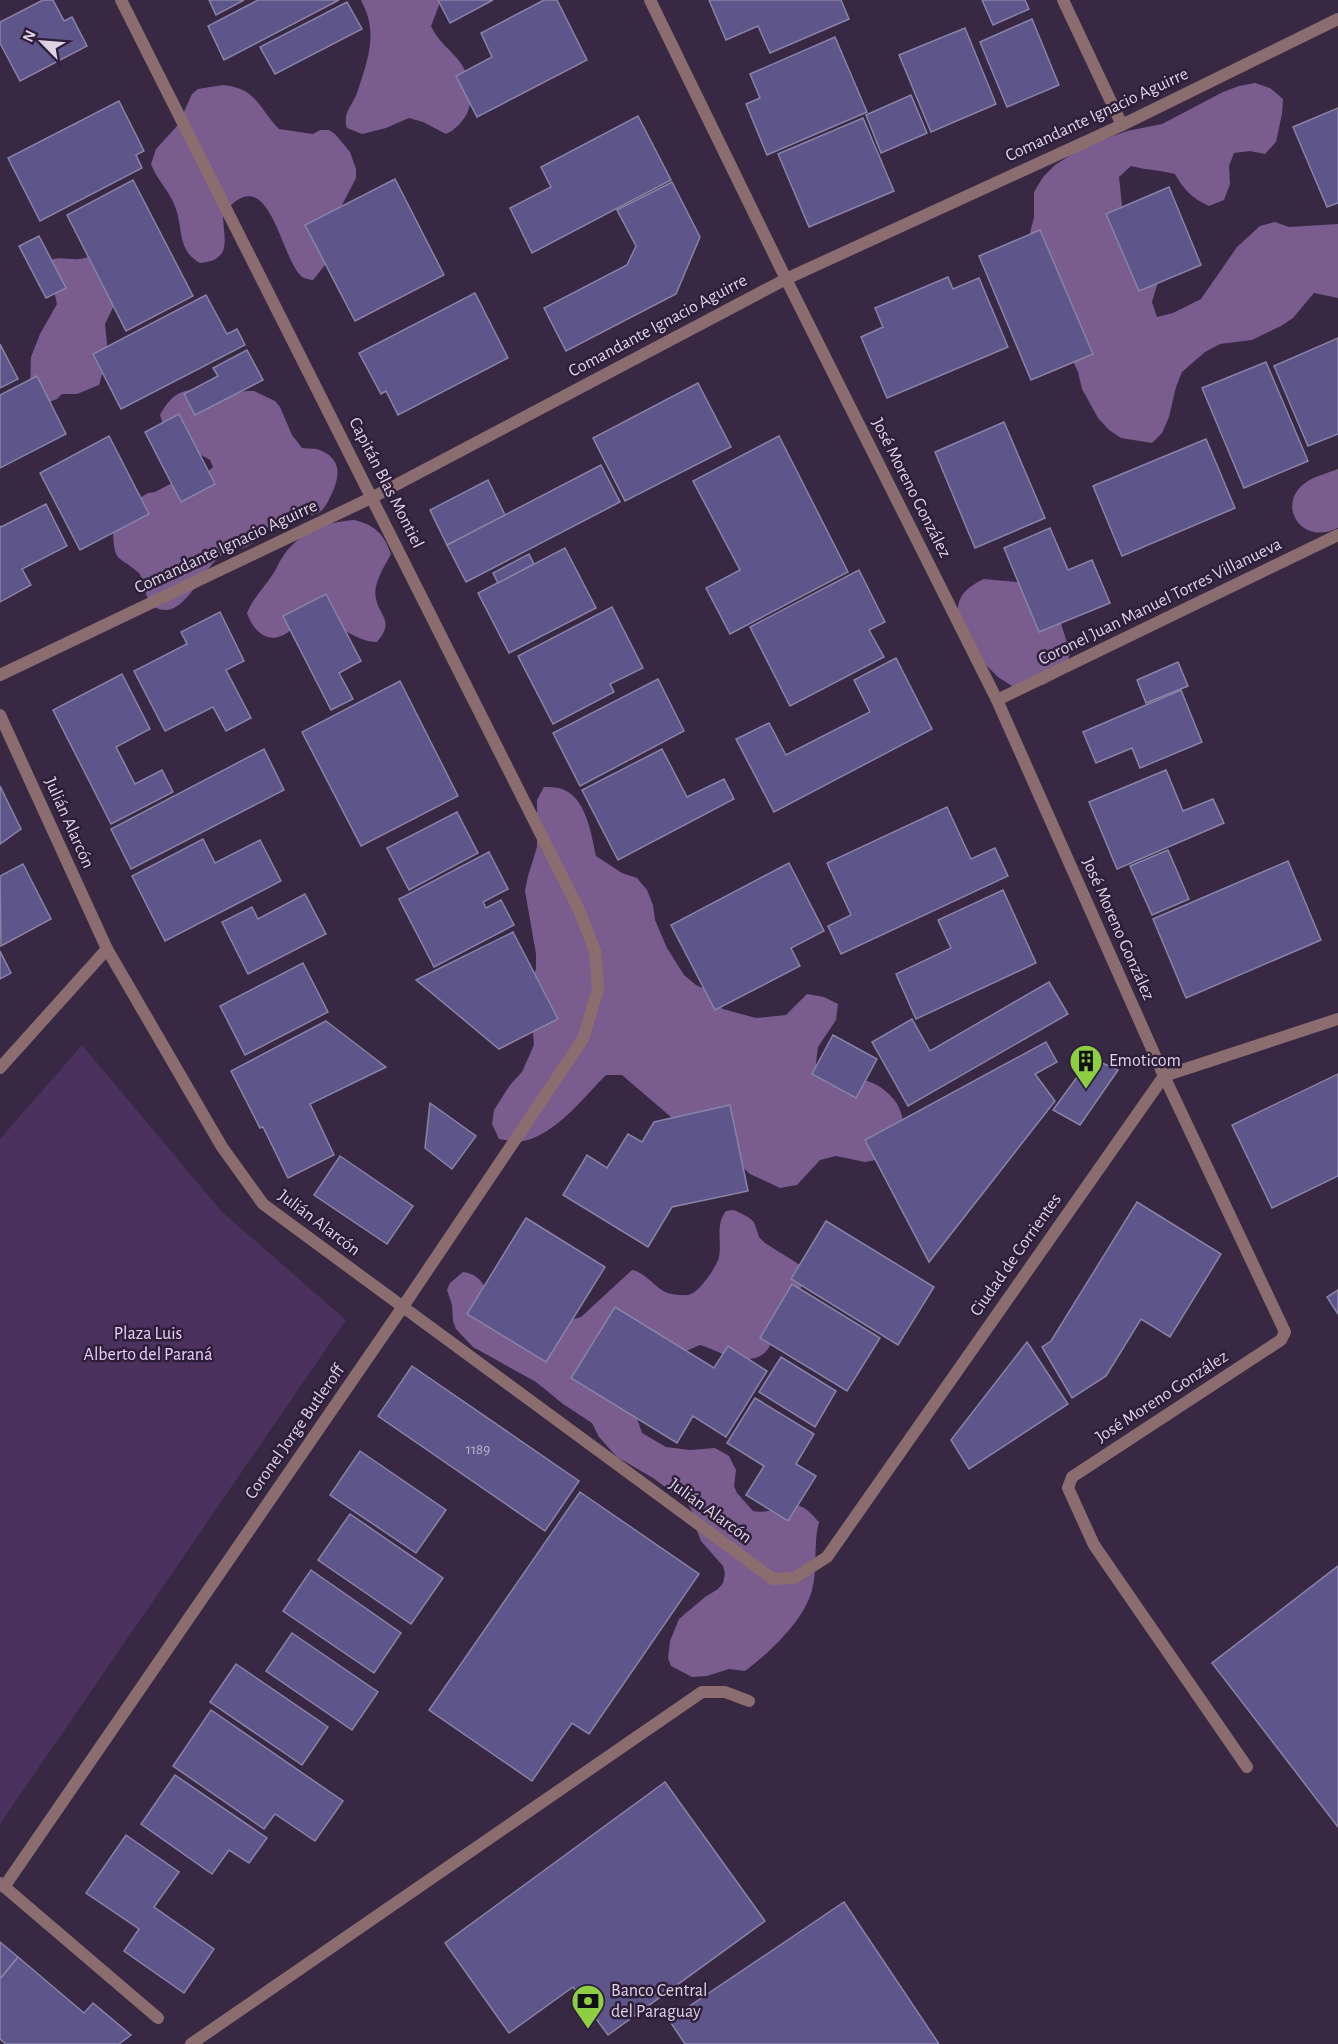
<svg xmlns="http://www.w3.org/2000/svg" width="1338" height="2044" font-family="'Alegreya Sans',sans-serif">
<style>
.green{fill:#4b315d}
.forest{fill:#7a5c8f}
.building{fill:#5e558b;stroke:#8884a7;stroke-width:1.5}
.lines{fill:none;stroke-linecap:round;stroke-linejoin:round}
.lane{stroke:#8b6d70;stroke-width:12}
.street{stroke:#8b6d70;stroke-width:12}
.labels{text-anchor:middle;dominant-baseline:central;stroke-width:5;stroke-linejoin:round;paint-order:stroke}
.number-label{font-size:15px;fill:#beb4ce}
.street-label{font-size:18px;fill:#ded3e5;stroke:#2e1e39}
.poi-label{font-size:18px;fill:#ded3e5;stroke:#2e1e39;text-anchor:start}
.park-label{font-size:18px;fill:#e9cefd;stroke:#2e1e39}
</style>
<rect width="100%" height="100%" fill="#382844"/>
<!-- green -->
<path class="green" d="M82,1045L222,1212L346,1320L0,1824V1139Z"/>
<!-- forest -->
<g class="forest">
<path d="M361,0H441L431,26C443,52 466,55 470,88C472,98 471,102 468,111C464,121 455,130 446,134L423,122L409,118L386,128L362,134L347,128C342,111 354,105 358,90C365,69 374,44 369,22C368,14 364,7 361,0Z"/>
<path d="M1255,83L1270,88L1283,99L1282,114L1276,142L1265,154L1250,151L1234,153L1229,166L1230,184L1224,200L1209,206C1192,198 1184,190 1175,174C1160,170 1146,170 1131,166L1119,177L1124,225L1160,275L1152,302L1157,317L1173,313L1201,299L1237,247L1260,226L1275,222L1289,227L1338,224V298L1314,293L1293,318L1281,326L1252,340L1220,344L1205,352L1182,372L1176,387L1169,417L1162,433L1152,443L1121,438L1109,430L1098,418L1082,389L1078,372L1058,329L1031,250L1030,233L1034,217V192L1043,177L1055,165L1083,147L1127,131L1162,124L1223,92L1239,86Z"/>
<path d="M223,85C257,88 259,109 279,129L313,134L320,130H329L335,134L350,152L356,169V178L341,207L329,260L313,280C308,279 304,279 301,276C279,254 269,157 223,214C223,237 234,260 200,263C176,250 184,226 174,204C168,189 157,180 151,164L156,149L178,125L192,94L198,89Z"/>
<path d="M90,256L123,287L105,324L108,354L99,385L77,394H62L57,399L49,402L30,390L31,357L40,334L57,304L48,266L53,259C67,256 75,263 90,256Z"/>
<path d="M189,390L215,396L246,391H254L275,401L280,407L292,435L302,448C308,449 315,448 320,450C341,459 340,474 333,491C330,497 326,507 321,511C316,516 306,515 300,517C286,522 274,526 262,534C257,538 253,543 248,546C243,549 236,548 230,550C223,554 214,561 209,568C200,579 184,608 168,610C147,612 145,589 140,574C118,554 114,565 113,530L133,502L148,493L155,492L170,484H187L201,478L213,467L210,460L196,452L165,430L160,415C167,402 174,393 189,390Z"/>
<path d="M1338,469V528C1300,547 1274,502 1308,481C1316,476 1328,473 1338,469Z"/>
<path d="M354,520C375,525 384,534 391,554C385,566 372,584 376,599C380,617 395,621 377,642C367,642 356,637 347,632C342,629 338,623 332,622C325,620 311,620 304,622C297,623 291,631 285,634C267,645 252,629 247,613C253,598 264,588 273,574C277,569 278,563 282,558C297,533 326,522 354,520Z"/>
<path d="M984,579L1016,582L1031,580L1038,599L1061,623L1070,653L1066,667L1056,678L1043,685L1012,686L998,677L976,655L963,645C957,614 949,595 984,579Z"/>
<path d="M544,787C549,787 554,787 559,788C586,795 591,833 596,856L622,873L637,878L647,890L653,905L655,920L667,948L684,975L696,985L709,991L710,999L723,1009L756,1018L786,1015L807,994L824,997L838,1004L836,1020L818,1047L816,1063L821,1078C834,1079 849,1077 863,1080C885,1084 910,1109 901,1134C897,1143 887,1152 881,1159L865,1162L836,1156L820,1160L797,1185L780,1188L750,1174L726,1153L671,1117L622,1075H606C584,1097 562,1127 531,1139C521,1143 510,1141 499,1139L492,1124L494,1110L510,1085L522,1072L534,1045L530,998L531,982L536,969V954L525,891L528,876L537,847V800Z"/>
<path d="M734,1210L748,1217L754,1222L759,1237L765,1243L800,1265C802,1270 804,1277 803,1283C799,1295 787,1302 781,1313C774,1328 775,1350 758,1357C737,1365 718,1350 700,1345L686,1351L631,1401L642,1433L666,1447L690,1450L715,1448L729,1456L736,1470L734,1486L737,1493L753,1511C770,1515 788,1502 800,1506C808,1509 814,1517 819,1522C813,1544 818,1568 812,1590C804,1621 769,1653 745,1671L729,1669L707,1676L692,1677L671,1666L668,1658L670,1641L679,1619L705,1597L718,1589L723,1583L725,1574L723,1566L701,1541L695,1526L692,1511L688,1504L653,1478L617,1457L599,1437L592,1423L563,1404L536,1382L473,1347L456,1329L453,1321L452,1305L447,1290L450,1283L463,1272C486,1275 488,1295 495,1314L564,1322L581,1317L632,1270C648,1273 657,1292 672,1294C677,1295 686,1296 691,1294C700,1291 717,1266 719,1257C722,1241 715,1225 726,1211Z"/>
</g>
<!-- building -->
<g class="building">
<path d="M43,0H53L64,21L72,17L87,46L20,81L0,43V22Z"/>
<path d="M209,0H244L216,15Z"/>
<path d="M258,0H339L224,60L208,26Z"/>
<path d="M438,0H493L450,23Z"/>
<path d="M544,0H557L587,60L477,117L456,76L492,57L481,33Z"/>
<path d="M709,0H841L849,19L770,53L758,26L726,40Z"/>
<path d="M982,0H1025L1029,9L993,25Z"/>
<path d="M347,2L362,29L275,74L260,47Z"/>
<path d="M1032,19L1059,85L1007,107L980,42Z"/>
<path d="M965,28L996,104L931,132L899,55Z"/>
<path d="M835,37L867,112L767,155L746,104L760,98L750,74Z"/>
<path d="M911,95L927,133L881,153L866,115Z"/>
<path d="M119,101L144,151L136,155L142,168L40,221L8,158Z"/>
<path d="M1338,108V203L1327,207L1293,127Z"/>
<path d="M638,116L671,180L532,253L510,208L551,187L541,167Z"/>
<path d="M863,118L894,191L809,227L778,154Z"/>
<path d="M395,179L444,275L355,321L305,225Z"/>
<path d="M133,180L193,296L126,331L67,215Z"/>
<path d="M672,182L700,237L676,294L566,351L544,308L627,265L636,246L617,210Z"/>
<path d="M1169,187L1201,265L1139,291L1106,214Z"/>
<path d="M1040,230L1093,354L1031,380L979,256Z"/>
<path d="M39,236L66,288L46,298L19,246Z"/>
<path d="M948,277L953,289L979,278L1008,347L887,398L861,337L883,327L875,308Z"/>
<path d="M475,293L508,358L398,415L386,391L381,394L359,353Z"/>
<path d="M206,295L227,334L237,329L245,345L121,409L93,354Z"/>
<path d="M1338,338V434L1308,446L1274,366Z"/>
<path d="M0,344L18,379L0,388Z"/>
<path d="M247,350L263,380L195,415L184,394L218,376L213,368Z"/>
<path d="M1266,362L1308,461L1244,488L1202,388Z"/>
<path d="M37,376L66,434L0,468V395Z"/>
<path d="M698,383L731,447L625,501L593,438Z"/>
<path d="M179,414L215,484L181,502L145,432Z"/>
<path d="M1004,422L1045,518L975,548L935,452Z"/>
<path d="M109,436L149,514L80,550L40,473Z"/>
<path d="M779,436L848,572L730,634L706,588L740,570L693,481Z"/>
<path d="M1206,439L1235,508L1122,556L1093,486Z"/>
<path d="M601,465L620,502L466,582L447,545Z"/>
<path d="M488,480L505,515L447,545L430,510Z"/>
<path d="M46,504L67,546L22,569L31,585L0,602V526L1,527Z"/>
<path d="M1050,528L1068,570L1092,560L1110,603L1039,632L1004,548Z"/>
<path d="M565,548L596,608L509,653L478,593Z"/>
<path d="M529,554L534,564L498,583L493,573Z"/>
<path d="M859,570L885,622L869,630L884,657L790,706L750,627Z"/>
<path d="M326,594L361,661L339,673L353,699L331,710L283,616Z"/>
<path d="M612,607L643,668L610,684L614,692L553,724L518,656Z"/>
<path d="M220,612L244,661L226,670L251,718L226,731L213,707L165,731L134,671L187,644L181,632Z"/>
<path d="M896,658L932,729L774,812L736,739L769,723L786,755L870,712L854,680Z"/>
<path d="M1178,662L1188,686L1146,703L1137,680Z"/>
<path d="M122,674L150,729L116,747L135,784L162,770L173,792L111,824L53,710Z"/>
<path d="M658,679L684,731L580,786L553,733Z"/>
<path d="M400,681L458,796L361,846L302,732Z"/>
<path d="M1181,690L1202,742L1140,768L1132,748L1096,763L1083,732Z"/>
<path d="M264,749L284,790L131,869L111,829Z"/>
<path d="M662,749L687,797L724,779L734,799L618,860L582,790Z"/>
<path d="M1166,770L1183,811L1213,799L1224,823L1117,869L1089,802Z"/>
<path d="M0,786L21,829L0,844Z"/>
<path d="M947,807L971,859L995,848L1008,876L841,954L828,926L851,915L827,863Z"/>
<path d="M457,812L478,853L409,890L387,848Z"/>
<path d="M203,839L215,863L260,840L281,881L165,941L132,876Z"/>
<path d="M1168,850L1189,899L1152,915L1130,866Z"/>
<path d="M489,852L508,889L483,902L486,908L501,900L514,925L434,967L399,899Z"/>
<path d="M1288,861L1321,940L1186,998L1153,919Z"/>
<path d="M789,863L824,931L791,948L800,966L715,1010L671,925Z"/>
<path d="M23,864L51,919L1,946L0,876Z"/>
<path d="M1003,890L1036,963L916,1019L896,974L951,948L938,920Z"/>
<path d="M305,894L326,934L248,974L222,922L252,907L258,919Z"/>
<path d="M513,932L558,1019L499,1049L416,980Z"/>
<path d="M0,951L11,973L0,979Z"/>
<path d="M303,963L328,1012L245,1055L220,1006Z"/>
<path d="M1049,982L1068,1014L908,1106L872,1042L912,1019L930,1051Z"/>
<path d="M326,1021L386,1067L310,1104L334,1155L288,1178L263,1127L260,1128L231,1071Z"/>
<path d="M833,1035L877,1059L856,1098L812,1074Z"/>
<path d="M1046,1042L1057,1062L1035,1074L1055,1101L929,1262L865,1140Z"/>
<path d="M1091,1058L1118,1070L1080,1125L1053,1110Z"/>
<path d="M1338,1074V1176L1272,1208L1232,1125Z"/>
<path d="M430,1103L476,1136L452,1169L425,1148Z"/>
<path d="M730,1105L748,1191L672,1207L648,1247L563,1195L587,1155L607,1168L628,1134L642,1142L654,1122Z"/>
<path d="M340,1156L413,1206L387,1244L314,1195Z"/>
<path d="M1137,1202L1221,1254L1170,1337L1141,1319L1106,1376L1072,1398L1042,1347L1051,1341Z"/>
<path d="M526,1218L605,1267L546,1362L467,1314Z"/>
<path d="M826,1221L934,1287L898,1345L791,1279Z"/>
<path d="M792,1284L880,1338L847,1391L760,1338Z"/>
<path d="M1338,1290V1314L1327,1297Z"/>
<path d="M615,1307L714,1368L728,1346L767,1371L726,1437L693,1416L677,1443L571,1378Z"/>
<path d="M1027,1342L1068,1404L969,1469L951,1440Z"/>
<path d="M781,1357L836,1391L815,1427L759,1392Z"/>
<path d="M412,1366L579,1481L545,1531L378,1416Z"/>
<path d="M755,1398L814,1434L796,1464L816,1476L788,1521L746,1495L764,1466L727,1443Z"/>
<path d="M360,1451L446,1510L416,1553L330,1495Z"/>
<path d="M580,1492L699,1574L589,1734L572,1723L532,1781L429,1710Z"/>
<path d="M350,1514L443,1578L411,1624L318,1560Z"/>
<path d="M1338,1566V1827L1212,1663Z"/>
<path d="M311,1570L401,1633L374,1673L283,1611Z"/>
<path d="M292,1633L378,1692L352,1730L266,1671Z"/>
<path d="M236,1664L328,1727L302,1765L210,1702Z"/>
<path d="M211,1710L343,1801L315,1841L275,1814L264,1829L173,1766Z"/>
<path d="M175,1775L267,1838L249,1863L229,1850L212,1874L141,1824Z"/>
<path d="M665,1782L765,1921L608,2035L573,1987L509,2033L445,1943Z"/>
<path d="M126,1835L179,1872L154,1907L214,1949L184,1993L124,1951L139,1929L86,1893Z"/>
<path d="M844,1902L939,2044H685L669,2020Z"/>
<path d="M0,1942L18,1957L0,1979Z"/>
<path d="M18,1957L84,2013L93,2003L131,2035L119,2044H6L0,2039V1979Z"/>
</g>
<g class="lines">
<!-- lane -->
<g class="lane">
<path d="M1164,1076L1285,1332L1281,1340L1072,1477L1068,1488L1094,1545L1247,1767"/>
<path d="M191,2044L702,1692H725L749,1701"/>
</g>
<!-- street -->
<g class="street">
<path d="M650,0L786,279L997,700L1164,1076"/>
<path d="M1063,0L1122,125"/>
<path d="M0,675L373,497L786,279L1122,125L1338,19"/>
<path d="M997,700L1338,535"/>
<path d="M0,715L107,949L222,1147L263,1204L773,1579L794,1578L827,1557L1164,1076L1338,1019"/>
<path d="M0,1068L107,949"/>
<path d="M0,1883L158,2018"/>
<path d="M4,1887L402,1308L583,1039L598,989L595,951L579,910L121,0"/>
</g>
</g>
<!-- icons -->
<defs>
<g id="building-pin" transform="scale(1.725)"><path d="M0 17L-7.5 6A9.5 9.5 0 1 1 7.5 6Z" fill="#8ece43" stroke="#2e1e39"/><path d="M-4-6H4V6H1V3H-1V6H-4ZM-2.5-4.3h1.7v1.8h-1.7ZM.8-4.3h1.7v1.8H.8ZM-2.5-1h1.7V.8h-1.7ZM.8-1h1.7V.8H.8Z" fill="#111"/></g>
<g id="bank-pin" transform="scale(1.725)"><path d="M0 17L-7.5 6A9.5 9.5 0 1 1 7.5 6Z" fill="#8ece43" stroke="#2e1e39"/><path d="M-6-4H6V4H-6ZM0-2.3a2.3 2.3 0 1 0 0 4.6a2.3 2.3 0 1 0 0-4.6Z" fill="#111"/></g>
</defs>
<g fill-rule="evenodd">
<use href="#building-pin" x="1086" y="1061"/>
<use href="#bank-pin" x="588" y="2001"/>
</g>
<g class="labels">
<!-- number labels -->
<g class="number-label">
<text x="478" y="1449">1189</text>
</g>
<!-- street labels -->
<g class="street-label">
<text transform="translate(1097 115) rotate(-25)">Comandante Ignacio Aguirre</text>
<text transform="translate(658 326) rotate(-28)">Comandante Ignacio Aguirre</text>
<text transform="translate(386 483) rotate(63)">Capitán Blas Montiel</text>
<text transform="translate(911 488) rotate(63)">José Moreno González</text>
<text transform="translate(226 547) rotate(-25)">Comandante Ignacio Aguirre</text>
<text transform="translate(1160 602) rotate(-26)">Coronel Juan Manuel Torres Villanueva</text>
<text transform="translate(69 823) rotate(66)">Julián Alarcón</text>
<text transform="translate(1118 929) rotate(66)">José Moreno González</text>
<text transform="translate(319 1223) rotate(37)">Julián Alarcón</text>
<text transform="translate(1016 1255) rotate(-55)">Ciudad de Corrientes</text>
<text transform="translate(1162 1397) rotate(-33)">José Moreno González</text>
<text transform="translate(295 1432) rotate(-55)">Coronel Jorge Butleroff</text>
<text transform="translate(710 1511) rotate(36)">Julián Alarcón</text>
</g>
<!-- poi labels -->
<g class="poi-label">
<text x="1109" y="1061">Emoticom</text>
<text x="611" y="1991">Banco Central<tspan x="611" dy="21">del Paraguay</tspan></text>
</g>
<!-- park labels -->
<g class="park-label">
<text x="148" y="1334">Plaza Luis<tspan x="148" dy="21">Alberto del Paraná</tspan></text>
</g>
</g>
<!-- north arrow -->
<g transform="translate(42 42) rotate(295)" stroke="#2e1e39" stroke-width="4.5" paint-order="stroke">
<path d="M0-4.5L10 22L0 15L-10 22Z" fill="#ded3e5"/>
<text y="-9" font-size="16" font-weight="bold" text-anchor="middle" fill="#ded3e5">N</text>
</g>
</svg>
